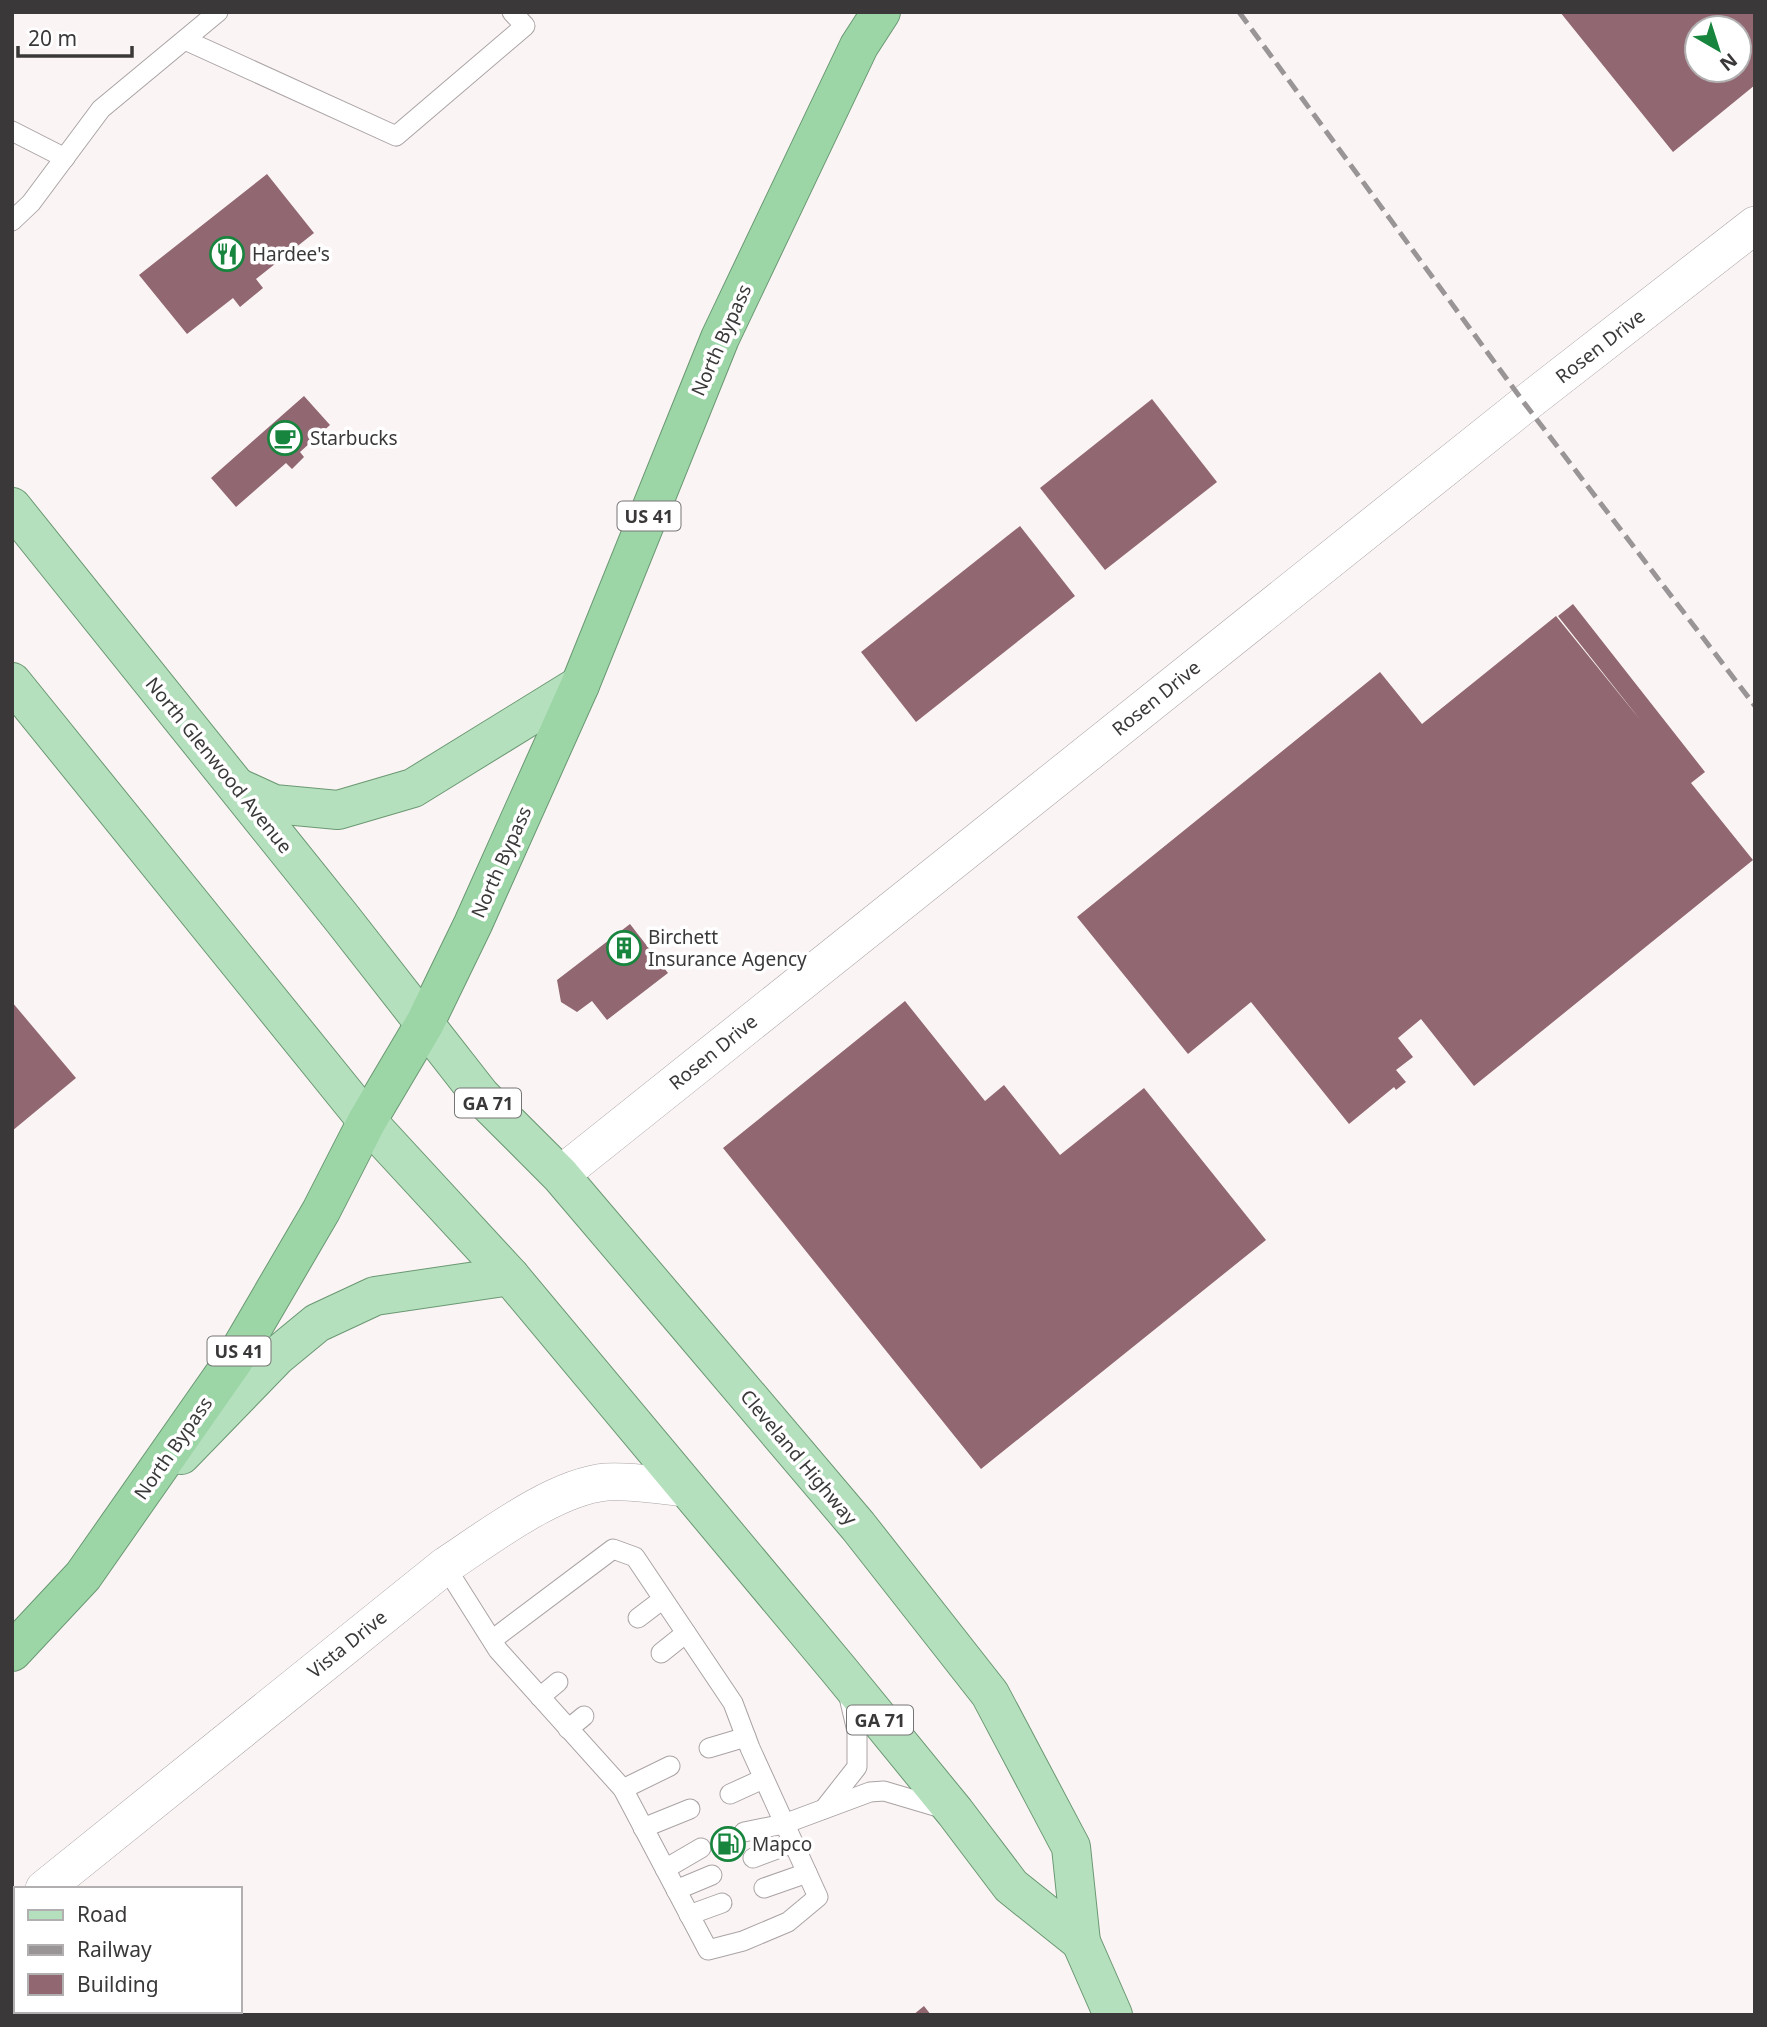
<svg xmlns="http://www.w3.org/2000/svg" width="1767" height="2027" font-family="'Noto Sans',sans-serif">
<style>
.building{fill:#916771;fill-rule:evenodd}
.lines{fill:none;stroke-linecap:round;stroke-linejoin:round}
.service-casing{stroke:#aaa3a4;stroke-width:21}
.minor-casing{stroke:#aaa3a4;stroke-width:38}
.primary-casing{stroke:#6a9872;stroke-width:40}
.trunk-casing{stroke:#6a9872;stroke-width:40}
.service{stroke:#fff;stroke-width:19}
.minor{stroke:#fff;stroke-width:37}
.primary{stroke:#b5e0bd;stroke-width:38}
.trunk{stroke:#9cd6a7;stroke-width:38}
.rail{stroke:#999495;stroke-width:5;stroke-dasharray:14 7;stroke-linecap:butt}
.labels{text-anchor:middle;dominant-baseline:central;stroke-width:7;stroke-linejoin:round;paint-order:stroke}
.shield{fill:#fff;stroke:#767474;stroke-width:2}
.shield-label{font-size:18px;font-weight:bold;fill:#3b3839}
.poi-label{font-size:19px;fill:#3b3839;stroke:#fff;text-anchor:start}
.street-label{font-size:19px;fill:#3b3839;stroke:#fff}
</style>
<rect width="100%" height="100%" fill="#fbf4f5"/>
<!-- building -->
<g class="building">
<path d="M1560,12H1755V85L1673,152ZM1697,28H1739V70H1697Z"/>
<path d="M267,174L314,233L256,279L263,288L240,307L233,298L187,334L139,275Z"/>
<path d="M304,396L330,425L300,452L304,457L292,469L286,463L236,507L211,478Z"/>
<path d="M1152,399L1217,482L1105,570L1040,488Z"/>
<path d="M1020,526L1075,596L916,722L861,652Z"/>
<path d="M1573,604L1705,772L1691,783L1753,860L1474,1086L1421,1019L1398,1038L1413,1057L1396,1070L1406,1082L1396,1090L1394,1087L1349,1124L1251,1002L1188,1054L1077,917L1380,672L1422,724L1556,616L1642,722L1558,616Z"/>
<path d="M630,924L668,973L607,1020L592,1001L577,1012L561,1002L557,980Z"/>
<path d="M905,1001L985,1101L1004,1085L1060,1155L1144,1088L1266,1240L981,1469L723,1148Z"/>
<path d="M12,1002L76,1078L12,1131Z"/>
<path d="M924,2006L931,2015H913Z"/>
</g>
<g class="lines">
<!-- service casing -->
<g class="service-casing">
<g id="service">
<path d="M185,40L396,136L525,26L512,12"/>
<path d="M12,131L65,158"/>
<path d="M12,221L31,203L101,109L218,12"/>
<path d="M445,1566L498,1650L623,1789L708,1950L743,1941L788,1922L818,1897L750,1748L733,1703L635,1557L613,1549L492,1640"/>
<path d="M638,1618L663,1599"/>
<path d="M661,1653L686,1633"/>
<path d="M540,1697L558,1682"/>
<path d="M568,1729L584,1716"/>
<path d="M709,1748L746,1737"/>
<path d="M623,1789L670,1766"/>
<path d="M730,1794L763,1779"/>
<path d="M824,1809L857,1767V1731L849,1697"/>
<path d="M643,1828L690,1809"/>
<path d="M744,1832L784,1824L870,1792L884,1791L948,1810"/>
<path d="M753,1858L793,1843"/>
<path d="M665,1869L701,1848"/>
<path d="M764,1888L807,1873"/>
<path d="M676,1890L712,1875"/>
<path d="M689,1915L722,1903"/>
<path d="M12,1954L16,1958"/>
<path d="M57,2011L60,2015"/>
</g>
</g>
<!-- minor casing -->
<g class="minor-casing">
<g id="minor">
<path d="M560,1175L1525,404L1755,225"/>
<path d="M44,1889L445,1566C489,1537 554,1487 606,1482C628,1480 665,1486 687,1488"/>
<path d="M12,1914L16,1911"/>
</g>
</g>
<!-- primary casing -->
<g class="primary-casing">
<g id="primary">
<path d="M12,507L341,917L481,1096L560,1175L680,1316L858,1526L990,1694L1071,1847L1081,1942L1113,2015"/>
<path d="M12,682L367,1121L510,1276L839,1670L955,1812L1011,1886L1081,1942"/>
<path d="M239,788L274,804L338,810L413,788L580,685"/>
<path d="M181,1455L277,1356L317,1323L375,1296L510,1276"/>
</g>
</g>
<!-- trunk casing -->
<g class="trunk-casing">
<path id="trunk" d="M12,1652L83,1576L234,1360L321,1211L367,1121L425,1023L473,924L580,685L720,338L859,46L881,12"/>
</g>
<!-- service -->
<use href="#service" class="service"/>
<!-- minor -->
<use href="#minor" class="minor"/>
<!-- primary -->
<use href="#primary" class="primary"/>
<!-- trunk -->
<use href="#trunk" class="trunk"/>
<!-- rail -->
<path class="rail" d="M1239,12L1525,404L1755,706"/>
</g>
<!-- icons -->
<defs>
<g id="restaurant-ring" transform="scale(1.75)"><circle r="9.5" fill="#fff" stroke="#17853d" stroke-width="1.5"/><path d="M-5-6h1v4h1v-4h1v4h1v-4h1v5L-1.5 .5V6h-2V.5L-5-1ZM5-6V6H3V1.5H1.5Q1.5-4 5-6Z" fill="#17853d"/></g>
<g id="cafe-ring" transform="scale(1.75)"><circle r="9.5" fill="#fff" stroke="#17853d" stroke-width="1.5"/><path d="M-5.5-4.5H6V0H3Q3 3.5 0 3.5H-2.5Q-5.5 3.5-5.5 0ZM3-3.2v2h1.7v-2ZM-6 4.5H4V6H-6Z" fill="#17853d"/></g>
<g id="building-ring" transform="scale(1.75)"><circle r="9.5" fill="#fff" stroke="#17853d" stroke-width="1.5"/><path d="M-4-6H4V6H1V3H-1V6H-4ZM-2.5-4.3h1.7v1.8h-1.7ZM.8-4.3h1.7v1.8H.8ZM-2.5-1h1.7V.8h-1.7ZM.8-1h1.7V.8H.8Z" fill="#17853d"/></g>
<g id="fuel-ring" transform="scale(1.75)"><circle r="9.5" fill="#fff" stroke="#17853d" stroke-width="1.5"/><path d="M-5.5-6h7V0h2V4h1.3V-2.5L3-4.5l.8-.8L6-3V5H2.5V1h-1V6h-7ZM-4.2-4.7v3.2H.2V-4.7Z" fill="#17853d"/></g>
</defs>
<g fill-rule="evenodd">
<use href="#restaurant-ring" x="227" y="254"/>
<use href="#cafe-ring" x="285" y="438"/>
<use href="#building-ring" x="624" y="948"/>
<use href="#fuel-ring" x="728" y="1844"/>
</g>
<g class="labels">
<!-- shield labels -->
<g class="shield">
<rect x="617.5" y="501.5" width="63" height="29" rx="5"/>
<rect x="455" y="1088.5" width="66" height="29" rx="5"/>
<rect x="207.5" y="1336.5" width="63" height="29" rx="5"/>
<rect x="847" y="1705.5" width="66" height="29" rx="5"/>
</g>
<g class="shield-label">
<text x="649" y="516">US 41</text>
<text x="488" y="1103">GA 71</text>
<text x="239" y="1351">US 41</text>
<text x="880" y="1720">GA 71</text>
</g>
<!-- poi labels -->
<g class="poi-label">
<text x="252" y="254">Hardee's</text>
<text x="310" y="438">Starbucks</text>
<text x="648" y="937">Birchett<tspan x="648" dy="22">Insurance Agency</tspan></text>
<text x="752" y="1844">Mapco</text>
</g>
<!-- street labels -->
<g class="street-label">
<text transform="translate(721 340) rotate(-66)">North Bypass</text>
<text transform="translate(1600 346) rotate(-38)">Rosen Drive</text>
<text transform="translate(1156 698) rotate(-39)">Rosen Drive</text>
<text transform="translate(219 765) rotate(51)">North Glenwood Avenue</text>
<text transform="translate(501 862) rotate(-66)">North Bypass</text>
<text transform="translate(713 1052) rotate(-39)">Rosen Drive</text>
<text transform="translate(173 1448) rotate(-55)">North Bypass</text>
<text transform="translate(799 1457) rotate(50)">Cleveland Highway</text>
<text transform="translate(347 1644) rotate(-39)">Vista Drive</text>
</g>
</g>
<!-- border -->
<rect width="1767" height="2027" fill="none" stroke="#3b3839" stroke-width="28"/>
<!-- legend -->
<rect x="14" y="1887" width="228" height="126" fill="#ffffff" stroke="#b1afb0" stroke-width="2"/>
<rect x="28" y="1910" width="35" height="10" fill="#b5e0bd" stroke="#b1afb0" stroke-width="2"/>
<text x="77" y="1922" font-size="21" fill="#3b3839">Road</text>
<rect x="28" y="1945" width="35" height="10" fill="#999495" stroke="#b1afb0" stroke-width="2"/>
<text x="77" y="1957" font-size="21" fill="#3b3839">Railway</text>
<rect x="28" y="1974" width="35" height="21" fill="#916771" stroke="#b1afb0" stroke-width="2"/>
<text x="77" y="1992" font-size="21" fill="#3b3839">Building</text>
<!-- north arrow -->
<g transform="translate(1718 49) rotate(141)"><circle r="33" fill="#ffffff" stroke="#b1afb0" stroke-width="2"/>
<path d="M0-5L12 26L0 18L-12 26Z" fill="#17853d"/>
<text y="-10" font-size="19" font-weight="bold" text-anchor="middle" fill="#3b3839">N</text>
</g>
<!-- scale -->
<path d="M18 46v10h114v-10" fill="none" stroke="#3b3839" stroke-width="3.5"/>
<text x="28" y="46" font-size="21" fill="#3b3839" stroke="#ffffff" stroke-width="5" paint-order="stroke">20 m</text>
</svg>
